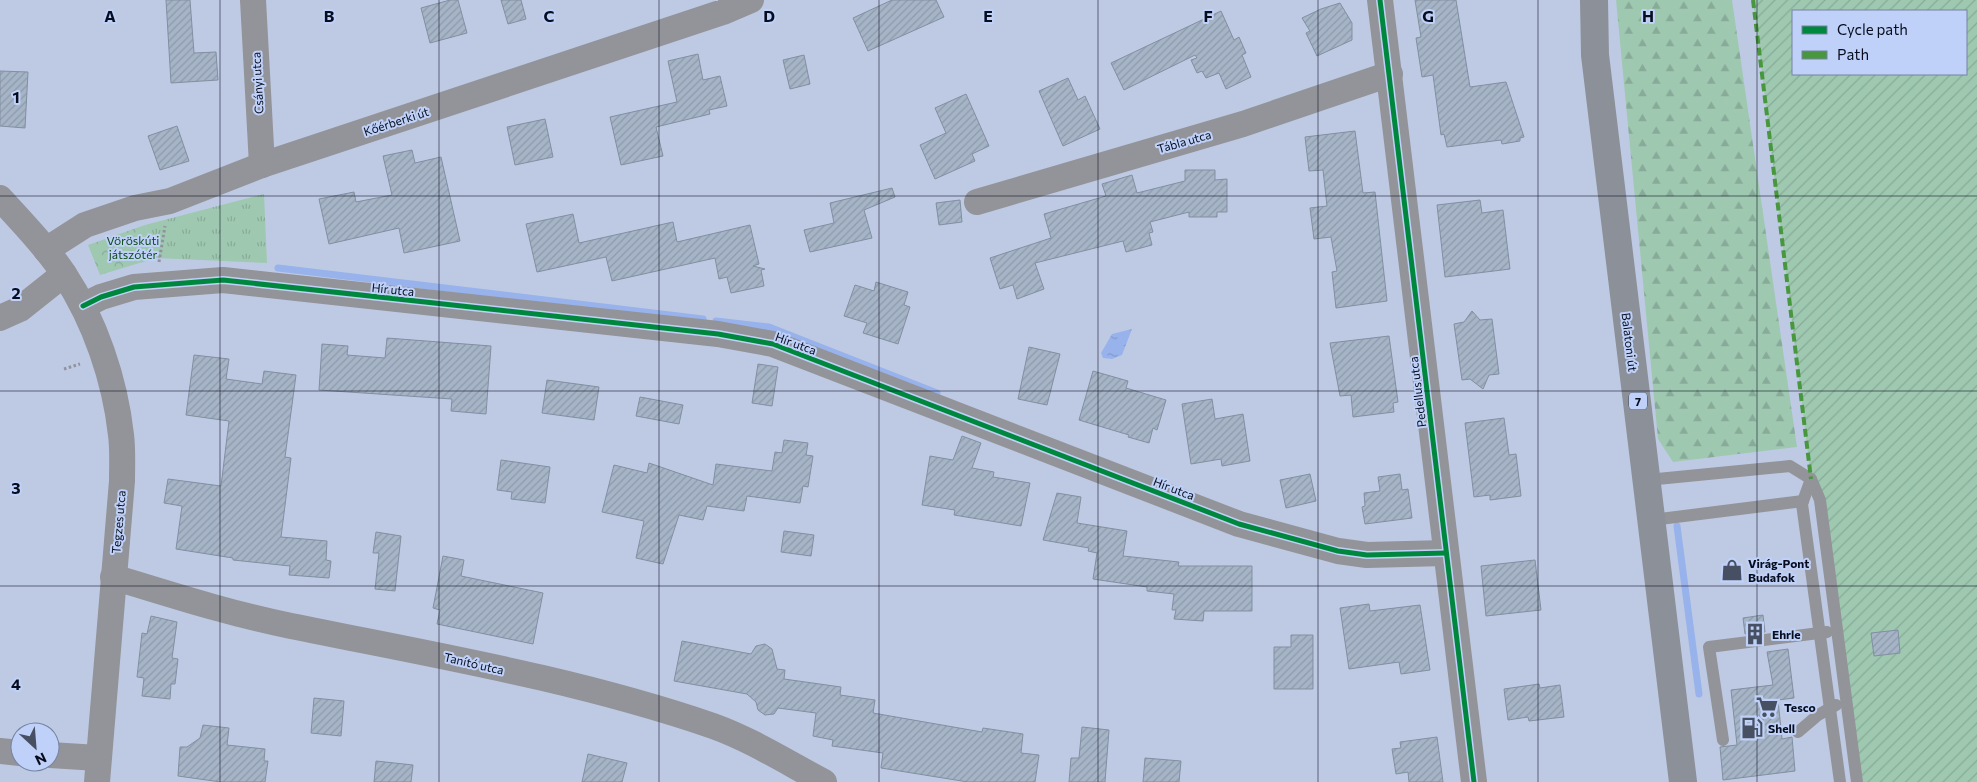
<svg xmlns="http://www.w3.org/2000/svg" width="1977" height="782" font-family="Commissioner,sans-serif">
<style>
.grass{fill:url(#grass-tufts)}
.forest{fill:url(#forest-firs)}
.park{fill:url(#park-crowns)}
.garden{fill:url(#garden-furrows);fill-rule:evenodd}
.water{fill:url(#water-ripples)}
.lines{fill:none;stroke-linecap:round;stroke-linejoin:round}
.stream{stroke:#98b2ec;stroke-width:7}
.building{fill:url(#building-hatch);stroke:#818fa1}
.path{stroke:#90939c;stroke-width:3;stroke-dasharray:2.5 2.5;stroke-linecap:butt}
.service{stroke:#939499;stroke-width:12}
.minor{stroke:#939499;stroke-width:26}
.primary{stroke:#8c9099;stroke-width:28}
.quiet{stroke:#48973f;stroke-width:4;stroke-dasharray:8 4;stroke-linecap:butt}
.cycleway-casing{stroke:#bfd1f8;stroke-width:8}
.cycleway{stroke:#00873e;stroke-width:5}
.grid{fill:none;stroke:#070d1e;stroke-width:1;stroke-opacity:0.55}
.labels{text-anchor:middle;dominant-baseline:central;stroke-width:4;stroke-linejoin:round;paint-order:stroke}
.shield{fill:#bfd1f8;stroke:#3e485f;stroke-width:1}
.shield-label{font-size:11px;font-weight:bold;fill:#070d1e}
.street-label{font-size:12px;fill:#070d1e;stroke:#bfd1f8}
.park-label{font-size:12px;fill:#0e4b18;stroke:#bfd1f8}
.poi-label{font-size:12px;font-weight:bold;fill:#070d1e;stroke:#bfd1f8;text-anchor:start}
.grid-label{font-size:16px;text-anchor:middle;font-weight:bold;fill:#070d1e;stroke:#bfd1f8;stroke-width:4;stroke-linejoin:round;paint-order:stroke}
</style>
<defs>
<pattern id="grass-tufts" width="24" height="20" patternUnits="userSpaceOnUse" patternTransform="scale(1.25)"><rect width="24" height="20" fill="#9fc8b1"/><path d="M3 7l-1-3M5 7V3M7 7l1-3M15 17l-1-3M17 17v-4M19 17l1-3" fill="none" stroke="#87ab98"/></pattern>
<pattern id="forest-firs" width="22" height="20" patternUnits="userSpaceOnUse" patternTransform="scale(1.25)"><rect width="22" height="20" fill="#9fc8b1"/><path d="M5 1l3.5 6h-7zM16 11l3.5 6h-7z" fill="#87ab98"/></pattern>
<pattern id="park-crowns" width="20" height="18" patternUnits="userSpaceOnUse" patternTransform="scale(1.25)"><rect width="20" height="18" fill="#9fc8b1"/><path d="M2 6a3 3 0 1 1 6 0M12 15a3 3 0 1 1 6 0" fill="none" stroke="#87ab98"/></pattern>
<pattern id="garden-furrows" width="10" height="10" patternUnits="userSpaceOnUse" patternTransform="scale(1.25)"><rect width="10" height="10" fill="#9fc8b1"/><path d="M-1 1l2-2M0 10L10 0M9 11l2-2" fill="none" stroke="#87ab98"/></pattern>
<pattern id="water-ripples" width="26" height="14" patternUnits="userSpaceOnUse" patternTransform="scale(1.25)"><rect width="26" height="14" fill="#98b2ec"/><path d="M2 4q2-2 4 0t4 0M15 11q2-2 4 0t4 0" fill="none" stroke="#8298ca"/></pattern>
<pattern id="building-hatch" width="6" height="6" patternUnits="userSpaceOnUse" patternTransform="scale(1.25)"><rect width="6" height="6" fill="#a6b4c7"/><path d="M-1 1l2-2M0 6l6-6M5 7l2-2" fill="none" stroke="#8d9aaa"/></pattern>
</defs>
<rect width="100%" height="100%" fill="#becae4"/>
<!-- grass -->
<path class="grass" d="M264,194L267,263L156,258L145,225Z"/>
<!-- forest -->
<path class="forest" d="M1616,0H1732L1797,447L1673,462L1658,439Z"/>
<!-- park -->
<path class="park" d="M145,225L156,258L100,275L88,245Z"/>
<!-- garden -->
<path class="garden" d="M1753,0H1977V782H1857L1811,479ZM1793,11H1966V74H1793Z"/>
<!-- water -->
<path class="water" d="M1132,329L1122,355L1112,359L1103,358L1101,353L1112,334Z"/>
<g class="lines">
<!-- stream -->
<g class="stream">
<path d="M278,268L703,319"/>
<path d="M716,321L769,327L937,393"/>
<path d="M1677,526L1699,694"/>
</g>
</g>
<!-- building -->
<g class="building">
<path d="M166,0H190L194,53L216,52L218,80L171,83Z"/>
<path d="M450,0H458L467,33L430,43L421,8Z"/>
<path d="M501,0H521L526,19L508,24Z"/>
<path d="M892,0H936L944,17L868,51L853,18Z"/>
<path d="M1415,0H1456L1470,87L1506,82L1524,137L1520,138V141L1502,144L1501,140L1447,147L1444,134L1441,135L1433,75L1422,77L1416,38L1421,37Z"/>
<path d="M1340,3L1352,23V40L1317,56L1306,33L1310,31L1302,18L1321,9Z"/>
<path d="M1221,11L1234,40L1239,37L1246,53L1242,55L1251,77L1226,89L1219,73L1206,78L1202,71L1197,73L1191,60L1197,58L1195,55L1124,90L1111,63Z"/>
<path d="M698,54L703,80L720,76L727,106L709,110L710,114L656,127L663,156L621,165L610,117L677,102L668,61Z"/>
<path d="M804,55L810,84L790,89L783,60Z"/>
<path d="M0,71L28,72L25,128L0,126Z"/>
<path d="M1068,78L1078,100L1085,96L1100,129L1063,146L1039,91Z"/>
<path d="M966,94L989,146L972,154L975,161L935,179L920,145L946,133L935,108Z"/>
<path d="M545,119L553,157L515,165L507,127Z"/>
<path d="M177,126L189,161L160,170L148,136Z"/>
<path d="M1355,131L1363,193L1375,192L1387,301L1336,308L1332,272L1337,271L1331,237L1314,239L1310,208L1327,206L1323,170L1309,171L1305,137Z"/>
<path d="M412,150L415,163L441,157L460,241L404,253L399,228L329,244L319,199L354,192L356,202L392,195L383,156Z"/>
<path d="M1185,170H1215V180L1227,179V212H1217V217H1189V212L1150,222L1153,232L1149,233L1152,245L1126,252L1123,241L1035,263L1044,289L1017,299L1013,285L1000,289L990,258L1051,238L1044,214L1106,196L1102,184L1132,175L1137,193L1185,181Z"/>
<path d="M892,188L895,197L864,210L872,238L810,252L804,230L834,223L830,203Z"/>
<path d="M960,200L962,222L939,225L936,203Z"/>
<path d="M1480,200L1482,213L1503,210L1510,269L1445,277L1437,205Z"/>
<path d="M573,214L579,243L673,222L677,242L750,225L759,264L753,266L765,269L761,270L764,286L731,293L727,277L719,279L715,258L612,281L606,257L537,272L526,224Z"/>
<path d="M876,282L908,292L904,305L910,307L898,344L863,333L867,323L844,316L855,285L874,291Z"/>
<path d="M1472,311L1480,320L1492,319L1499,374L1489,375L1483,389L1470,379L1462,380L1454,324L1464,322Z"/>
<path d="M1389,336L1398,402L1393,403L1394,412L1353,417L1351,395L1340,396L1330,343Z"/>
<path d="M387,338L491,346L486,414L451,411L452,399L319,390L322,344L348,346L347,355L385,358Z"/>
<path d="M1029,347L1060,354L1047,405L1018,399Z"/>
<path d="M194,355L229,359L226,379L262,384L264,371L296,375L285,457L291,458L281,537L327,541L326,560L331,561L329,578L289,575L290,566L233,560V558L176,549L182,506L164,503L168,479L221,486L229,421L186,415Z"/>
<path d="M758,364L778,367L772,406L752,403Z"/>
<path d="M1093,371L1128,381L1126,388L1166,400L1157,430L1153,428L1149,443L1128,437L1129,435L1079,420Z"/>
<path d="M547,380L599,387L594,420L542,413Z"/>
<path d="M640,397L683,405L679,424L636,416Z"/>
<path d="M1212,399L1215,419L1243,414L1250,461L1222,466L1221,459L1191,464L1182,404Z"/>
<path d="M1504,418L1509,455L1516,454L1521,496L1490,500V495L1474,497L1465,423Z"/>
<path d="M962,436L981,443L972,468L994,472L993,477L1030,483L1021,526L954,515L955,510L922,505L930,456L953,460Z"/>
<path d="M784,440L808,443L806,455L813,456L808,487L803,486L800,503L747,496L744,511L707,506L703,520L679,515L663,564L636,558L644,521L602,512L614,465L647,473L649,463L713,485L716,464L772,471L775,452L782,453Z"/>
<path d="M501,460L550,467L545,503L511,499L512,492L497,490Z"/>
<path d="M1310,474L1316,501L1286,508L1280,480Z"/>
<path d="M1400,474L1402,490L1408,489L1412,518L1365,524L1362,507L1365,506L1364,493L1380,491L1378,477Z"/>
<path d="M1057,493L1081,497L1077,523L1127,531L1123,556L1179,562L1178,566H1252V611H1204L1203,621L1174,619L1176,610H1172L1174,594L1147,591V587L1093,579L1097,553L1088,551L1089,548L1043,540Z"/>
<path d="M784,531L814,535L811,556L781,552Z"/>
<path d="M376,532L401,536L395,591L375,589L379,553H373Z"/>
<path d="M443,556L464,560L461,576L543,593L533,644L437,624L440,610L433,608Z"/>
<path d="M1535,560L1541,610L1486,616L1481,566Z"/>
<path d="M1369,604L1370,611L1420,605L1430,670L1401,674L1399,662L1349,669L1340,608Z"/>
<path d="M1763,615L1765,632L1745,634L1743,618Z"/>
<path d="M151,616L177,622L172,658L178,659L175,684H171L170,699L142,696L144,678L137,677L142,633L147,634Z"/>
<path d="M1898,630L1900,653L1874,656L1871,633Z"/>
<path d="M1291,635H1313V689H1274V647H1291Z"/>
<path d="M682,641L751,654L756,646L765,644L772,649L777,669L785,670L784,679L841,687L840,695L875,700L873,713L982,732L983,728L1023,734L1021,753L1039,755L1035,782H968L881,768L883,753L832,746L833,740L813,736L816,713L778,708L774,714L765,715L758,710L756,702L747,694L674,681Z"/>
<path d="M1788,649L1794,698L1778,700L1782,739L1792,737L1795,771L1723,780L1720,747L1737,745L1731,690L1773,685L1767,652Z"/>
<path d="M1539,684L1540,688L1560,685L1564,717L1529,721L1528,717L1508,720L1504,689Z"/>
<path d="M314,698L344,701L341,736L311,733Z"/>
<path d="M203,725L229,728L227,745L265,749L264,761H268L265,782H221L178,776L180,747H187L200,738Z"/>
<path d="M1082,727L1109,730L1105,782H1069L1071,758H1079Z"/>
<path d="M1437,737L1443,782H1409L1408,772L1396,774L1392,749L1401,748L1400,742Z"/>
<path d="M588,754L627,763L622,782H582Z"/>
<path d="M1145,758L1181,761L1179,782H1143Z"/>
<path d="M376,761L413,765L411,782H374Z"/>
</g>
<g class="lines">
<!-- path -->
<g class="path">
<path d="M159,262L165,226"/>
<path d="M64,369L80,364"/>
</g>
<!-- service -->
<g class="service">
<path d="M1811,479L1802,504L1840,782"/>
<path d="M1647,480L1790,466L1811,479L1820,500L1857,782"/>
<path d="M1652,520L1803,501"/>
<path d="M1798,732L1818,715L1836,705"/>
<path d="M1723,740L1709,647L1827,632"/>
</g>
<!-- minor -->
<g class="minor">
<path d="M253,0L262,165"/>
<path d="M1380,0L1474,782"/>
<path d="M0,198C22,222 46,247 64,274C95,321 115,380 121,435C123,450 122,466 122,481L97,782"/>
<path d="M977,202L1243,124L1390,74"/>
<path d="M46,250L85,225L135,208L170,201L262,165L723,12L751,0"/>
<path d="M83,306L101,297L134,287L223,280L718,334L773,344L1239,524L1338,551L1367,555L1446,553"/>
<path d="M0,318L20,309L64,274"/>
<path d="M113,577C172,595 231,614 291,626C433,655 576,679 713,726C752,740 788,763 824,782"/>
<path d="M0,751L20,753"/>
<path d="M50,755L98,758"/>
</g>
<!-- primary -->
<path class="primary" d="M1594,0L1595,55L1683,782"/>
<!-- quiet -->
<path class="quiet" d="M1753,0L1811,479"/>
<!-- cycleway casing -->
<g class="cycleway-casing">
<g id="cycleway">
<path d="M1380,0L1474,782"/>
<path d="M83,306L101,297L134,287L223,280L718,334L773,344L1239,524L1338,551L1367,555L1446,553"/>
</g>
</g>
<!-- cycleway -->
<use href="#cycleway" class="cycleway"/>
</g>
<!-- grid -->
<path class="grid" d="M220,0V782M439,0V782M659,0V782M879,0V782M1098,0V782M1318,0V782M1538,0V782M1757,0V782M0,196H1977M0,391H1977M0,586H1977"/>
<!-- icons -->
<defs>
<g id="shop-bare" transform="scale(1.725)"><path d="M-5-2.5h2.3a2.7 3.5 0 0 1 5.4 0H5L5.5 6h-11ZM-1.5-2.5h3a1.5 2.3 0 0 0-3 0Z" fill="#474f63" stroke="#bfd1f8" stroke-width="2.5" paint-order="stroke"/></g>
<g id="building-bare" transform="scale(1.725)"><path d="M-4-6H4V6H1V3H-1V6H-4ZM-2.5-4.3h1.7v1.8h-1.7ZM.8-4.3h1.7v1.8H.8ZM-2.5-1h1.7V.8h-1.7ZM.8-1h1.7V.8H.8Z" fill="#474f63" stroke="#bfd1f8" stroke-width="2.5" paint-order="stroke"/></g>
<g id="supermarket-bare" transform="scale(1.725)"><path d="M-6-5.5h2.5l.6 2H6L4.5 2H-2.5L-4.4-4H-6ZM-1.5 3.2a1.3 1.3 0 1 0 .1 0ZM3 3.2a1.3 1.3 0 1 0 .1 0Z" fill="#474f63" stroke="#bfd1f8" stroke-width="2.5" paint-order="stroke"/></g>
<g id="fuel-bare" transform="scale(1.725)"><path d="M-5.5-6h7V0h2V4h1.3V-2.5L3-4.5l.8-.8L6-3V5H2.5V1h-1V6h-7ZM-4.2-4.7v3.2H.2V-4.7Z" fill="#474f63" stroke="#bfd1f8" stroke-width="2.5" paint-order="stroke"/></g>
</defs>
<g fill-rule="evenodd">
<use href="#shop-bare" x="1732" y="570"/>
<use href="#building-bare" x="1755" y="634"/>
<use href="#supermarket-bare" x="1767" y="707"/>
<use href="#fuel-bare" x="1752" y="728"/>
</g>
<g class="labels">
<!-- shield labels -->
<rect class="shield" x="1629" y="392.5" width="18" height="17" rx="4"/>
<g class="shield-label">
<text x="1638" y="401">7</text>
</g>
<!-- street labels -->
<g class="street-label">
<text transform="translate(257 83) rotate(-93)">Csányi utca</text>
<text transform="translate(396 121) rotate(-18)">Kőérberki út</text>
<text transform="translate(1184 141) rotate(-16)">Tábla utca</text>
<text transform="translate(393 289) rotate(6)">Hír utca</text>
<text transform="translate(1630 342) rotate(83)">Balatoni út</text>
<text transform="translate(796 343) rotate(20)">Hír utca</text>
<text transform="translate(1417 392) rotate(-97)">Pedellus utca</text>
<text transform="translate(1174 488) rotate(21)">Hír utca</text>
<text transform="translate(118 522) rotate(-85)">Tegzes utca</text>
<text transform="translate(474 663) rotate(13)">Tanító utca</text>
</g>
<!-- park labels -->
<g class="park-label">
<text x="133" y="240">Vöröskúti<tspan x="133" dy="14">játszótér</tspan></text>
</g>
<!-- poi labels -->
<g class="poi-label">
<text x="1748" y="563">Virág-Pont<tspan x="1748" dy="14">Budafok</tspan></text>
<text x="1772" y="634">Ehrle</text>
<text x="1784" y="707">Tesco</text>
<text x="1768" y="728">Shell</text>
</g>
</g>
<g class="grid-label">
<text x="110" y="22">A</text>
<text x="329" y="22">B</text>
<text x="549" y="22">C</text>
<text x="769" y="22">D</text>
<text x="988" y="22">E</text>
<text x="1208" y="22">F</text>
<text x="1428" y="22">G</text>
<text x="1648" y="22">H</text>
<text x="16" y="103">1</text>
<text x="16" y="299">2</text>
<text x="16" y="494">3</text>
<text x="16" y="690">4</text>
</g>
<!-- legend -->
<rect x="1792" y="10" width="175" height="65" fill="#bfd1f8" stroke="#7583a1"/>
<rect x="1802" y="26" width="25" height="8" fill="#00873e" stroke="#7583a1"/>
<text x="1837" y="35" font-size="15" fill="#070d1e">Cycle path</text>
<rect x="1802" y="51" width="25" height="8" fill="#48973f" stroke="#7583a1"/>
<text x="1837" y="60" font-size="15" fill="#070d1e">Path</text>
<!-- north arrow -->
<g transform="translate(35 747) rotate(154)"><circle r="24" fill="#bfd1f8" stroke="#7583a1"/>
<path d="M0-4L9 19L0 12L-9 19Z" fill="#474f63"/>
<text y="-8" font-size="14" font-weight="bold" text-anchor="middle" fill="#070d1e">N</text>
</g>
</svg>
